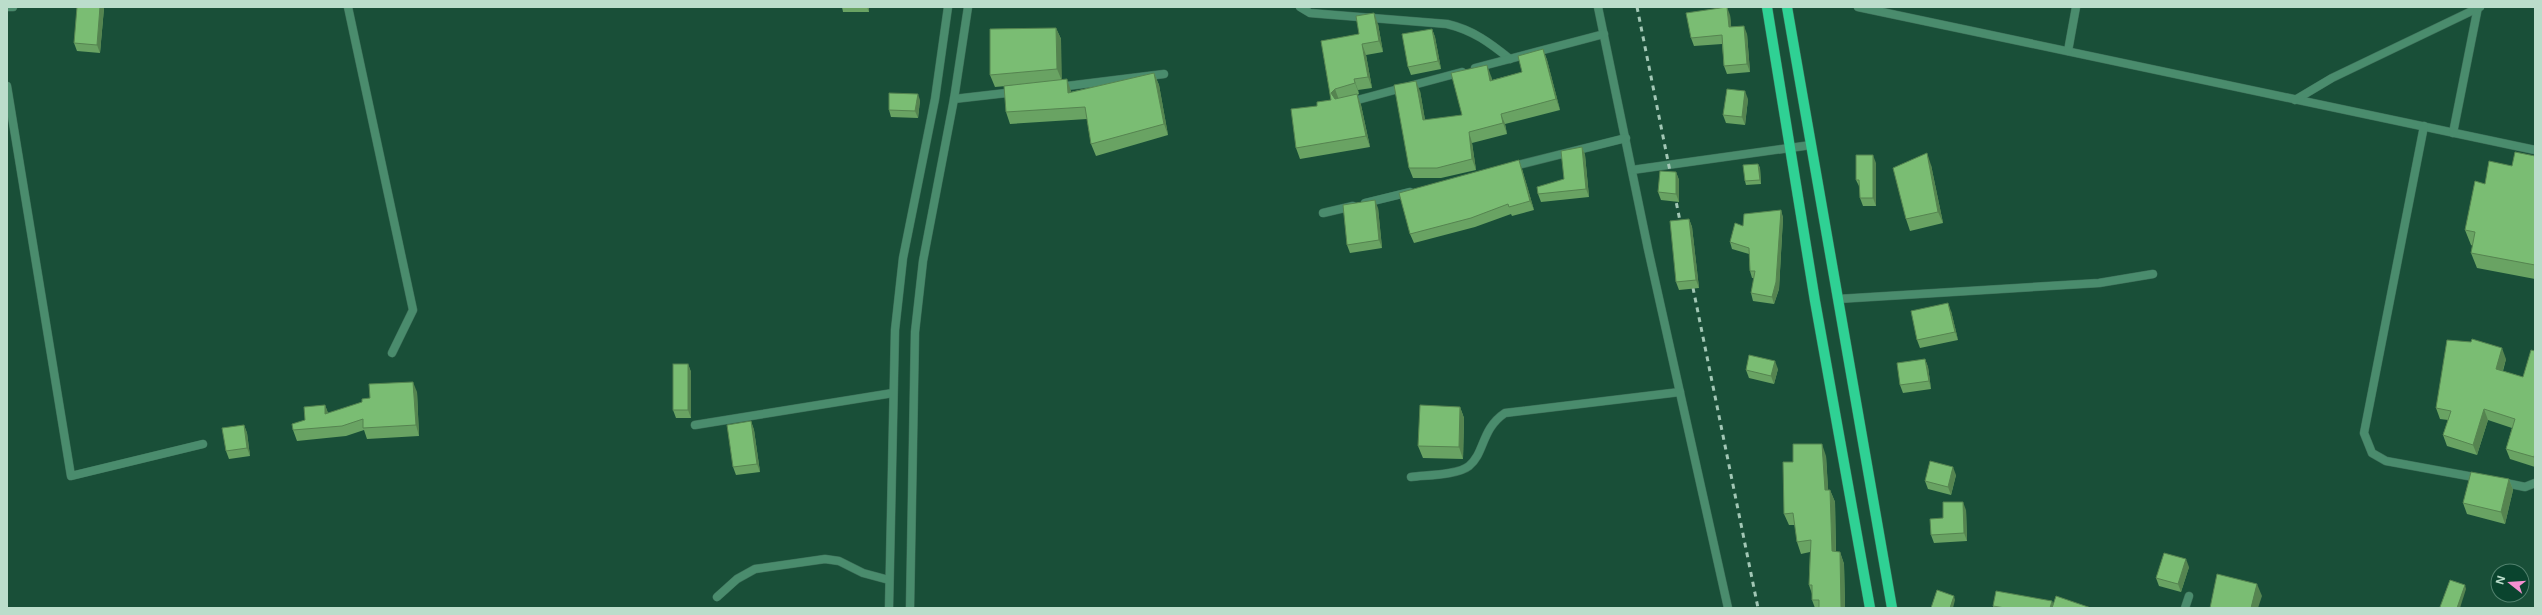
<svg xmlns="http://www.w3.org/2000/svg" width="2542" height="615" font-family="Inter,sans-serif">
<style>
.lines{fill:none;stroke-linecap:round;stroke-linejoin:round}
.lane-casing{stroke:#3d6e58;stroke-width:9}
.street-casing{stroke:#3d6e58;stroke-width:9}
.primary-casing{stroke:#3d6e58;stroke-width:11}
.lane{stroke:#4a8c6d;stroke-width:8}
.street{stroke:#4a8c6d;stroke-width:8}
.primary{stroke:#2fd194;stroke-width:10}
.rail{stroke:#a2c7b5;stroke-width:3;stroke-dasharray:5 5;stroke-linecap:butt}
.wall{fill:#69a363}
.shaded-wall{fill:#558450}
.building{fill:#7abd73;stroke:#558450}
</style>
<rect width="100%" height="100%" fill="#194f38"/>
<g class="lines">
<!-- lane casing -->
<g class="lane-casing">
<g id="lane">
<path d="M1059,87L1164,74"/>
<path d="M954,99L1015,92"/>
<path d="M1838,299L2099,283L2153,274"/>
<path d="M695,425L893,393"/>
<path d="M1411,477C1426,475 1458,475 1469,466C1485,453 1481,429 1505,413L1680,392"/>
<path d="M717,597L737,579L755,569L825,559L839,561L863,573L889,580"/>
</g>
</g>
<!-- street casing -->
<g class="street-casing">
<g id="street">
<path d="M8,7H13"/>
<path d="M348,7L413,310L392,353"/>
<path d="M1300,7L1310,13L1322,14L1447,24C1473,30 1490,43 1510,59"/>
<path d="M1598,7L1648,249L1728,608"/>
<path d="M1858,7L2535,150"/>
<path d="M2068,51L2076,7"/>
<path d="M1475,68L1604,34"/>
<path d="M7,86L71,476L203,444"/>
<path d="M2295,100L2332,78L2480,7"/>
<path d="M1350,102L1462,72"/>
<path d="M2424,126L2364,433L2372,453L2386,461L2479,478"/>
<path d="M2453,133L2478,7"/>
<path d="M1510,167L1626,138"/>
<path d="M1632,170L1811,145"/>
<path d="M1365,203L1410,192"/>
<path d="M1323,213L1353,206"/>
<path d="M2501,482L2525,487L2535,483"/>
<path d="M889,608L895,330L903,258L935,99L948,7"/>
<path d="M910,608L915,332L923,261L954,99L968,7"/>
<path d="M2185,608L2189,596"/>
</g>
</g>
<!-- primary casing -->
<g class="primary-casing">
<g id="primary">
<path d="M1767,7L1815,301L1870,608"/>
<path d="M1787,7L1892,608"/>
</g>
</g>
<!-- lane -->
<use href="#lane" class="lane"/>
<!-- street -->
<use href="#street" class="street"/>
<!-- primary -->
<use href="#primary" class="primary"/>
<!-- rail -->
<g class="rail">
<path d="M1637,7L1682,231"/>
<path d="M1691,278L1758,608"/>
</g>
</g>
<!-- wall -->
<g class="wall">
<path d="M842,7H869V12H843Z"/>
<path d="M104,8L100,53L77,51L74,43Z"/>
<path d="M1730,15L1731,27L1747,34L1750,72L1727,74L1724,66L1722,44L1694,46L1691,38Z"/>
<path d="M1378,24L1383,52L1366,55L1372,88L1358,90L1359,94L1357,95L1361,105L1370,147L1300,159L1296,148L1317,106L1331,100L1321,41L1359,34Z"/>
<path d="M1056,28L1061,39V80L1071,91V92L1154,73L1159,85L1168,135L1096,156L1091,144L1087,119L1010,124L1006,112L1017,85L995,87L990,75Z"/>
<path d="M1432,29L1435,37L1441,69L1411,75L1408,67Z"/>
<path d="M1543,49L1547,60L1560,110L1505,124L1507,134L1472,143L1476,170L1441,178H1413L1409,168L1420,91L1425,120L1462,115L1491,76L1492,80L1522,72Z"/>
<path d="M1748,99L1745,125L1726,123L1723,115Z"/>
<path d="M920,100L918,118L891,117L889,110Z"/>
<path d="M1582,147L1585,155L1589,197L1541,202L1538,194L1564,179Z"/>
<path d="M2535,156V279L2477,268L2471,253L2473,246L2471,245L2465,230L2485,184L2512,166Z"/>
<path d="M1876,163V206H1863L1860,198V188L1856,180Z"/>
<path d="M1758,164L1760,168L1761,184L1746,185L1745,181Z"/>
<path d="M1931,165L1943,223L1910,231L1906,219Z"/>
<path d="M1522,169L1534,210L1512,216L1511,214L1475,227L1414,243L1410,234Z"/>
<path d="M1676,172L1679,180V202L1661,200L1658,192Z"/>
<path d="M1378,208L1382,248L1350,253L1347,245Z"/>
<path d="M1781,210L1783,218L1779,289L1774,304L1753,301L1751,293L1754,278H1752L1750,271L1749,254L1732,249L1730,242L1743,226Z"/>
<path d="M1689,219L1692,227L1699,288L1679,290L1676,282Z"/>
<path d="M1951,311L1958,340L1920,348L1917,340Z"/>
<path d="M2535,351V467L2510,459L2506,449L2512,428L2488,420L2477,455L2447,446L2443,435L2448,420L2440,419L2436,408L2506,359L2503,371L2523,377Z"/>
<path d="M1925,359L1928,367L1931,389L1903,393L1900,385Z"/>
<path d="M688,364L691,372V418H676L673,410Z"/>
<path d="M1778,369L1774,384L1749,378L1746,370Z"/>
<path d="M417,392L419,436L367,439L364,430L346,436L297,441L293,430L305,420L325,405L328,413Z"/>
<path d="M1460,407L1464,418L1463,459L1423,458L1418,446Z"/>
<path d="M751,421L754,430L760,472L736,475L733,467Z"/>
<path d="M244,425L247,433L250,456L229,459L226,451Z"/>
<path d="M1826,456L1828,490H1830L1835,502L1836,552H1840L1844,564L1845,608H1815L1812,600V594L1809,585L1810,552L1801,554L1797,542L1795,525H1789L1784,514L1793,462Z"/>
<path d="M1956,475L1951,495L1928,489L1925,481Z"/>
<path d="M2509,479L2513,490L2505,524L2467,514L2463,503Z"/>
<path d="M1966,510L1967,541L1934,543L1931,535Z"/>
<path d="M2189,567L2181,592L2159,586L2156,578Z"/>
<path d="M2052,601L2053,605L2091,608H1994L1993,606Z"/>
</g>
<!-- shaded-wall -->
<g class="shaded-wall">
<path d="M100,7H104V8L100,53L97,45Z"/>
<path d="M867,7H869V12Z"/>
<path d="M1727,7L1730,15L1732,35L1729,27Z"/>
<path d="M1374,13L1378,24L1383,52L1379,41Z"/>
<path d="M1744,26L1747,34L1750,72L1747,64Z"/>
<path d="M1056,28L1061,39L1062,81L1057,69Z"/>
<path d="M1432,29L1435,37L1441,69L1438,61Z"/>
<path d="M1362,44L1366,55L1372,88L1368,77Z"/>
<path d="M1543,49L1547,60L1560,110L1556,99Z"/>
<path d="M1487,65L1491,76L1494,92L1490,81Z"/>
<path d="M1154,73L1159,85L1168,135L1164,124Z"/>
<path d="M1067,79L1071,91L1072,105L1068,93Z"/>
<path d="M1354,79L1358,90L1359,94L1355,83Z"/>
<path d="M1416,81L1420,91L1427,131L1423,120Z"/>
<path d="M1335,89L1339,100L1335,104L1331,93Z"/>
<path d="M1745,91L1748,99L1745,125L1742,117Z"/>
<path d="M918,94L920,100L918,118L915,111Z"/>
<path d="M1357,94L1361,105L1370,147L1366,136Z"/>
<path d="M1501,114L1505,124L1507,134L1503,123Z"/>
<path d="M1469,132L1472,143L1476,170L1472,159Z"/>
<path d="M1582,147L1585,155L1589,197L1586,189Z"/>
<path d="M1927,153L1931,165L1943,223L1938,212Z"/>
<path d="M1873,155L1876,163V206L1873,198Z"/>
<path d="M1519,160L1522,169L1534,210L1530,201Z"/>
<path d="M1758,164L1760,168L1761,184L1760,180Z"/>
<path d="M1676,172L1679,180V202L1676,194Z"/>
<path d="M1375,200L1378,208L1382,248L1379,240Z"/>
<path d="M1781,210L1783,218L1779,289L1774,304L1772,297Z"/>
<path d="M1689,219L1692,227L1699,288L1696,280Z"/>
<path d="M1948,303L1951,311L1958,340L1955,332Z"/>
<path d="M2502,348L2506,359L2500,380L2496,369Z"/>
<path d="M1925,359L1928,367L1931,389L1929,381Z"/>
<path d="M1775,361L1778,369L1774,384L1771,376Z"/>
<path d="M688,364L691,372V418L688,410Z"/>
<path d="M413,382L417,392L419,436L416,425Z"/>
<path d="M325,405L329,416L325,414Z"/>
<path d="M1460,407L1464,418L1463,459L1459,447Z"/>
<path d="M2484,409L2488,420L2477,455L2473,445Z"/>
<path d="M751,421L754,430L760,472L757,464Z"/>
<path d="M244,425L247,433L250,456L247,448Z"/>
<path d="M1822,444L1826,456L1829,502L1825,490Z"/>
<path d="M1953,467L1956,475L1951,495L1948,487Z"/>
<path d="M2509,479L2513,490L2505,524L2501,512Z"/>
<path d="M1830,490L1835,502L1836,563L1832,551Z"/>
<path d="M1963,502L1966,510L1967,541L1964,533Z"/>
<path d="M1840,552L1844,564L1845,608H1841Z"/>
<path d="M2186,559L2189,567L2181,592L2178,584Z"/>
<path d="M2257,584L2262,596L2258,608H2251Z"/>
<path d="M2465,585L2466,589L2460,608H2457Z"/>
<path d="M1954,596L1955,600L1953,608H1950Z"/>
<path d="M2052,601L2054,608H2050Z"/>
</g>
<!-- building -->
<g class="building">
<path d="M77,7H100L97,45L74,43Z"/>
<path d="M1727,7L1729,27L1744,26L1747,64L1724,66L1722,35L1691,38L1686,13Z"/>
<path d="M1374,13L1379,41L1362,44L1368,77L1354,79L1355,83L1335,89L1331,93L1335,99L1357,94L1366,136L1296,148L1291,109L1317,106V102L1331,100L1321,41L1359,34L1356,16Z"/>
<path d="M1056,28L1057,69L990,75V29Z"/>
<path d="M1432,29L1438,61L1408,67L1402,34Z"/>
<path d="M1543,49L1556,99L1501,114L1503,123L1469,132L1472,159L1437,168H1409L1394,85L1416,81L1423,120L1462,115L1451,73L1487,65L1490,81L1522,72L1518,56Z"/>
<path d="M1154,73L1164,124L1091,144L1085,107L1006,112L1004,86L1067,79L1068,93Z"/>
<path d="M1727,89L1745,91L1742,117L1723,115Z"/>
<path d="M889,93L918,94L915,111L889,110Z"/>
<path d="M1582,147L1586,189L1538,194L1537,187L1564,179L1561,151Z"/>
<path d="M2515,152L2535,156V265L2471,253L2475,232L2465,230L2475,181L2485,184L2489,161L2512,166Z"/>
<path d="M1927,153L1938,212L1906,219L1893,168Z"/>
<path d="M1856,155H1873V198H1860L1859,180H1856Z"/>
<path d="M1519,160L1530,201L1509,207L1508,204L1471,218L1410,234L1399,193Z"/>
<path d="M1758,164L1760,180L1745,181L1743,165Z"/>
<path d="M1660,171L1676,172V194L1658,192Z"/>
<path d="M1375,200L1379,240L1347,245L1343,205Z"/>
<path d="M1781,210L1776,282L1772,297L1751,293L1755,271H1750L1749,248L1730,242L1735,223L1743,226L1744,214Z"/>
<path d="M1689,219L1696,280L1676,282L1670,221Z"/>
<path d="M1948,303L1955,332L1917,340L1911,311Z"/>
<path d="M2472,339L2502,348L2496,369L2523,377L2531,350L2535,351V453L2534,457L2506,449L2515,419L2484,409L2473,445L2443,435L2451,411L2436,408L2447,340L2471,342Z"/>
<path d="M1749,355L1775,361L1771,376L1746,370Z"/>
<path d="M1925,359L1929,381L1900,385L1897,363Z"/>
<rect x="673" y="364" width="15" height="46"/>
<path d="M413,382L416,425L363,428V419L342,426L293,430L292,424L305,420L304,407L325,405V414L362,402V399L370,398L369,384Z"/>
<path d="M1420,405L1460,407L1459,447L1418,446Z"/>
<path d="M751,421L757,464L733,467L727,425Z"/>
<path d="M244,425L247,448L226,451L222,428Z"/>
<path d="M1793,444H1822L1825,490H1830L1832,551L1840,552L1841,608H1819V600H1812V585H1809L1811,540L1797,542L1793,513L1784,514L1783,462H1793Z"/>
<path d="M1930,461L1953,467L1948,487L1925,481Z"/>
<path d="M2471,472L2509,479L2501,512L2463,503Z"/>
<path d="M1943,502H1963L1964,533L1931,535L1930,519L1943,518Z"/>
<path d="M2164,553L2186,559L2178,584L2156,578Z"/>
<path d="M2217,574L2257,584L2251,608H2210Z"/>
<path d="M2450,580L2465,585L2457,608H2442L2440,607Z"/>
<path d="M1937,590L1954,596L1950,608H1931Z"/>
<path d="M1996,591L2052,601L2050,608H2005L1993,606Z"/>
<path d="M2056,596L2091,608H2052Z"/>
</g>
<!-- border -->
<rect width="2542" height="615" fill="none" stroke="#bbddcb" stroke-width="16"/>
<!-- north arrow -->
<g transform="translate(2510 583) rotate(287)"><circle r="19" fill="#0a442e" stroke="#51816d"/>
<path d="M0-3L7 15L0 10L-7 15Z" fill="#f590d1"/>
<text y="-6" font-size="11" font-weight="bold" text-anchor="middle" fill="#bbddcb">N</text>
</g>
</svg>
